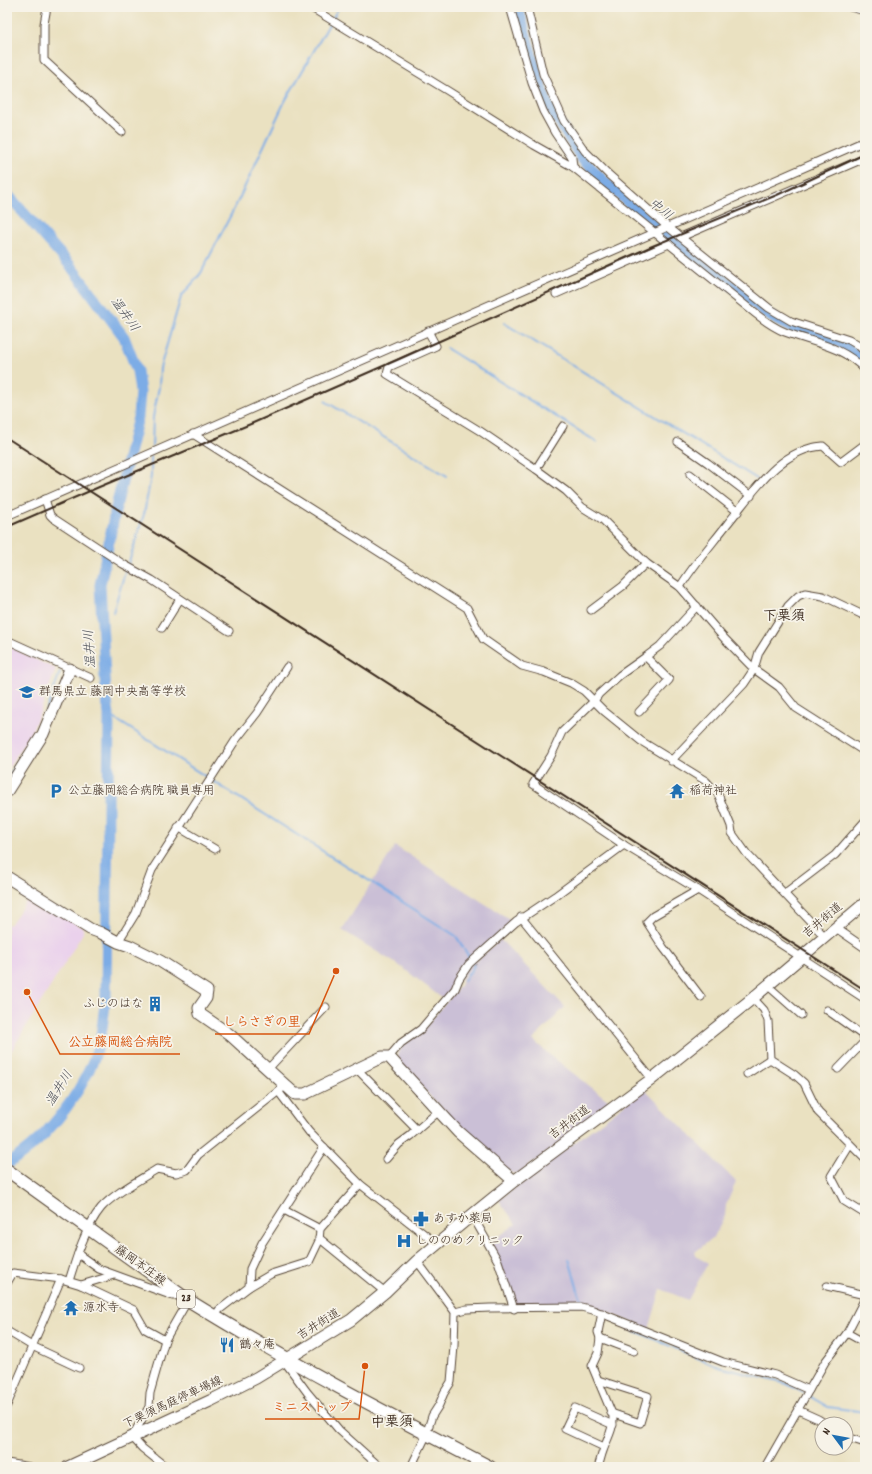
<svg xmlns="http://www.w3.org/2000/svg" width="872" height="1474" font-family="Dekko,'Klee One',sans-serif">
<style>
.built{fill:#ead1ec}
.industrial{fill:#cabfd6}
.lines{fill:none;stroke-linecap:round;stroke-linejoin:round}
.stream{stroke:#7bace6;stroke-width:2}
.river{stroke:#7bace6;stroke-width:11}
.street-casing{stroke:#554536;stroke-width:9}
.secondary-casing{stroke:#554536;stroke-width:13}
.primary-casing{stroke:#554536;stroke-width:14}
.street{stroke:#fff;stroke-width:7}
.secondary{stroke:#fff;stroke-width:11}
.primary{stroke:#fff;stroke-width:12}
.rail{stroke:#3b2a1e;stroke-width:2}
.labels{text-anchor:middle;dominant-baseline:central;stroke-width:3.5;stroke-linejoin:round;paint-order:stroke}
.shield{fill:#f7f3e8;stroke:#73665b;stroke-width:1}
.shield-label{font-size:11px;font-weight:bold;fill:#3b2a1e}
.poi-label{font-size:12px;fill:#3b2a1e;stroke:#f7f3e8;text-anchor:start}
.street-label{font-size:12px;fill:#3b2a1e;stroke:#f7f3e8}
.water-label{font-size:13px;font-style:italic;fill:#4e515a;stroke:#f7f3e8}
.quarter-label{font-size:14px;font-weight:bold;fill:#3b2a1e;stroke:#f7f3e8}
.leader{fill:none;stroke:#d7540e;stroke-width:1.5}
.callout-dot{fill:#d7540e;stroke:#f7f3e8;stroke-width:1.5}
.callout-label{font-size:13px;text-anchor:middle;font-weight:bold;fill:#d7540e;stroke:#f7f3e8;stroke-width:3.5;stroke-linejoin:round;paint-order:stroke}
</style>
<rect width="100%" height="100%" fill="#f7f3e8"/>
<filter id="ink" filterUnits="userSpaceOnUse"><feTurbulence type="fractalNoise" baseFrequency=".025" numOctaves="2"/><feDisplacementMap in="SourceGraphic" scale="8" xChannelSelector="R" yChannelSelector="G"/><feConvolveMatrix kernelMatrix="1 2 1 2 8 2 1 2 1" color-interpolation-filters="sRGB"/></filter>
<filter id="wash" filterUnits="userSpaceOnUse"><feTurbulence type="fractalNoise" baseFrequency=".012" numOctaves="4" result="noise"/><feDisplacementMap in="SourceGraphic" scale="16" xChannelSelector="R" yChannelSelector="G"/><feGaussianBlur stdDeviation="0.9" result="paint"/><feColorMatrix in="noise" values="0 0 0 0 0 0 0 0 0 0 0 0 0 0 0 0 0 1.4 0 .05"/><feComposite in="paint" operator="in"/></filter>
<g filter="url(#wash)">
<rect width="100%" height="100%" fill="#eae1c1"/>
<!-- built -->
<g class="built">
<path d="M7,646L56,669L39,715L30,734L7,770Z"/>
<path d="M29,897L83,928V933L7,1058V924L10,925Z"/>
</g>
<!-- industrial -->
<g class="industrial">
<path d="M395,846L512,921L454,985L443,999L403,968L342,930Z"/>
<path d="M500,939L565,1007L533,1040L552,1057L613,1104L518,1174L511,1173L461,1129L398,1062V1054L402,1045L423,1030L460,986L462,979L470,967Z"/>
<path d="M645,1089L736,1182L726,1205L725,1216L714,1237L695,1252L697,1257L708,1263L688,1300L661,1289L649,1329L588,1305L516,1307L491,1242L516,1224L499,1200Z"/>
</g>
<g class="lines">
<!-- stream -->
<g class="stream">
<path d="M504,323L757,479"/>
<path d="M446,348L597,442"/>
<path d="M325,401L447,476"/>
<path d="M152,447L153,417L159,387L160,368L181,297L201,273L239,199L284,103L339,7"/>
<path d="M128,565L144,514L151,476V456"/>
<path d="M113,612L126,569"/>
<path d="M109,715L456,936L471,960"/>
<path d="M7,779L36,733L45,714L60,672"/>
<path d="M464,981L474,966L473,964"/>
<path d="M569,1259L579,1294L584,1304"/>
<path d="M626,1327L719,1367L787,1384L804,1393"/>
<path d="M809,1396L828,1407L865,1412"/>
</g>
<!-- river -->
<g class="river">
<path d="M518,7L539,81L547,103L582,159L606,183L641,214L770,316L791,328L839,342L865,362"/>
<path d="M7,194L69,264L124,337L137,371L140,392L138,417L117,503L100,585L106,694L109,715L106,998C104,1010 103,1023 101,1035C91,1083 49,1139 7,1164"/>
</g>
</g>
</g>
<g filter="url(#ink)">
<g class="lines">
<!-- street casing -->
<g class="street-casing">
<g id="street">
<path d="M47,7L44,24V60L122,132"/>
<path d="M310,7L448,91L534,145L573,167L756,314C765,321 775,328 785,332C814,343 843,346 865,370"/>
<path d="M510,7L532,83L543,111L555,133L572,158L573,167"/>
<path d="M527,7L543,74L564,121L585,151L609,175L668,227L769,308L791,321L849,340L859,346L865,352"/>
<path d="M850,7L865,11"/>
<path d="M681,237L865,158"/>
<path d="M556,294L669,244"/>
<path d="M428,331L436,346L389,367L387,374L480,431L536,469L566,491L582,507L603,520L646,563L680,587L723,637L754,669L779,687L796,708L865,752"/>
<path d="M193,434L467,608L483,639L522,666L544,672L571,683L584,691L604,711L641,741L706,781L718,794L731,826L732,833L747,854L825,937"/>
<path d="M678,442L708,463L751,496"/>
<path d="M536,469L563,426"/>
<path d="M690,474L738,512"/>
<path d="M45,499L50,515L53,518L123,564L152,580L229,631"/>
<path d="M7,516C292,390 579,266 865,141"/>
<path d="M680,587C694,564 712,544 728,523C753,493 779,449 823,446L841,462L865,444"/>
<path d="M697,606L660,646L644,658L620,675L599,694L594,701L562,732L551,756L533,784L624,845L698,890L865,999"/>
<path d="M591,610L623,586L646,563"/>
<path d="M162,628L180,599"/>
<path d="M7,640L91,678"/>
<path d="M639,712L669,680L646,657"/>
<path d="M671,761L744,684L754,669L759,652L788,606L798,596L805,593L823,596L865,616"/>
<path d="M178,827L215,849"/>
<path d="M698,890L653,916L647,922L663,947L701,997"/>
<path d="M785,893L835,855L865,821"/>
<path d="M521,917L652,1079"/>
<path d="M836,928L865,948"/>
<path d="M118,942L136,913L152,870L235,741L257,713L287,667"/>
<path d="M767,985L801,1015"/>
<path d="M753,998L764,1010L768,1021L770,1059L795,1075L804,1083L818,1112L865,1159"/>
<path d="M827,1010L865,1037"/>
<path d="M389,1057L401,1043L421,1029L455,989L459,979L469,964L516,922L555,896L624,845"/>
<path d="M268,1069L326,1007"/>
<path d="M838,1069L865,1041"/>
<path d="M358,1070L417,1130"/>
<path d="M747,1074L770,1059"/>
<path d="M278,1091L309,1132L360,1184L437,1244"/>
<path d="M850,1145L831,1176L844,1201L865,1214"/>
<path d="M386,1159L399,1144L410,1136L439,1111"/>
<path d="M284,1210L320,1229"/>
<path d="M472,1215L498,1261L514,1309"/>
<path d="M319,1238L385,1292"/>
<path d="M78,1254L99,1269L173,1296L180,1295"/>
<path d="M69,1281C76,1258 86,1226 101,1208C113,1194 141,1179 157,1169L176,1173L187,1170L198,1155L285,1086"/>
<path d="M7,1283L13,1273L61,1279L81,1285L134,1310L145,1329L165,1340"/>
<path d="M81,1285L114,1275"/>
<path d="M827,1286L865,1295"/>
<path d="M249,1287L271,1274L309,1262L319,1241L320,1229L360,1184"/>
<path d="M455,1312L467,1309L490,1308L581,1307L593,1310L723,1362L775,1375L809,1390"/>
<path d="M215,1317L219,1310L249,1287L250,1269L262,1243L324,1147"/>
<path d="M7,1331L32,1346L79,1368"/>
<path d="M847,1333L865,1343"/>
<path d="M600,1338L634,1351"/>
<path d="M285,1362L307,1392L339,1430L380,1467"/>
<path d="M598,1380L648,1396L640,1423L611,1413"/>
<path d="M7,1405L61,1279"/>
<path d="M798,1410L818,1419L826,1424"/>
<path d="M846,1437L865,1443"/>
<path d="M604,1447L565,1429L575,1408L613,1425"/>
<path d="M7,1463L30,1467"/>
<path d="M166,1467L142,1448L132,1437L149,1407L150,1393L165,1340L188,1300"/>
<path d="M411,1467L425,1438L432,1416L439,1405L444,1393L451,1382L454,1346L455,1312L417,1261"/>
<path d="M598,1467C600,1462 601,1456 603,1451C607,1439 614,1429 613,1416L592,1366L598,1353L600,1338L598,1332L602,1313"/>
<path d="M765,1467L825,1362L847,1333L865,1298"/>
</g>
</g>
<!-- secondary casing -->
<g class="secondary-casing">
<g id="secondary">
<path d="M7,791L43,734L70,669"/>
<path d="M7,877L90,929L101,933L118,942L130,946L160,961L207,991L206,998L199,1008L200,1014L229,1034L295,1094H305L382,1057H389L458,1132L514,1181"/>
<path d="M68,1467L212,1400L256,1378L351,1320L385,1292L417,1261L472,1215L514,1181L652,1079L753,998L865,903"/>
</g>
</g>
<!-- primary casing -->
<g class="primary-casing">
<path id="primary" d="M7,1170L188,1300C286,1361 388,1414 490,1467"/>
</g>
<!-- street -->
<use href="#street" class="street"/>
<!-- secondary -->
<use href="#secondary" class="secondary"/>
<!-- primary -->
<use href="#primary" class="primary"/>
<!-- rail -->
<g class="rail">
<path d="M7,438L865,990"/>
<path d="M7,527L99,487L253,423L397,360L650,247L777,195L865,154"/>
</g>
</g>
</g>
<!-- icons -->
<defs>
<g id="school-bare" transform="scale(1.2)"><path d="M0-5L7-2L0 1L-7-2ZM-4 1L0 2.5L4 1V4Q0 6-4 4Z" fill="#1f6fb2" stroke="#f7f3e8" stroke-width="2.5" paint-order="stroke"/></g>
<g id="parking-bare" transform="scale(1.2)"><path d="M-3.5-5.5H1a3.5 3.5 0 0 1 0 7H-1V5.5H-3.5ZM-1-3.4V-.6H.8a1.4 1.4 0 0 0 0-2.8Z" fill="#1f6fb2" stroke="#f7f3e8" stroke-width="2.5" paint-order="stroke"/></g>
<g id="temple-bare" transform="scale(1.2)"><path d="M0-6L5-2H3V0L6.5 2.5H4V6H1.5V3h-3V6H-4V2.5H-6.5L-3 0V-2H-5Z" fill="#1f6fb2" stroke="#f7f3e8" stroke-width="2.5" paint-order="stroke"/></g>
<g id="building-bare" transform="scale(1.2)"><path d="M-4-6H4V6H1V3H-1V6H-4ZM-2.5-4.3h1.7v1.8h-1.7ZM.8-4.3h1.7v1.8H.8ZM-2.5-1h1.7V.8h-1.7ZM.8-1h1.7V.8H.8Z" fill="#1f6fb2" stroke="#f7f3e8" stroke-width="2.5" paint-order="stroke"/></g>
<g id="pharmacy-bare" transform="scale(1.2)"><path d="M-2-6h4v4h4v4h-4v4h-4v-4h-4v-4h4Z" fill="#1f6fb2" stroke="#f7f3e8" stroke-width="2.5" paint-order="stroke"/></g>
<g id="hospital-bare" transform="scale(1.2)"><path d="M-5-5h3v3.5h4V-5h3V5h-3V1.5h-4V5h-3Z" fill="#1f6fb2" stroke="#f7f3e8" stroke-width="2.5" paint-order="stroke"/></g>
<g id="restaurant-bare" transform="scale(1.2)"><path d="M-5-6h1v4h1v-4h1v4h1v-4h1v5L-1.5 .5V6h-2V.5L-5-1ZM5-6V6H3V1.5H1.5Q1.5-4 5-6Z" fill="#1f6fb2" stroke="#f7f3e8" stroke-width="2.5" paint-order="stroke"/></g>
</defs>
<g fill-rule="evenodd">
<use href="#school-bare" x="27" y="692"/>
<use href="#parking-bare" x="56" y="791"/>
<use href="#temple-bare" x="677" y="791"/>
<use href="#building-bare" x="155" y="1004"/>
<use href="#pharmacy-bare" x="421" y="1219"/>
<use href="#hospital-bare" x="404" y="1241"/>
<use href="#temple-bare" x="71" y="1308"/>
<use href="#restaurant-bare" x="227" y="1345"/>
</g>
<g class="labels">
<!-- shield labels -->
<rect class="shield" x="177" y="1290" width="18" height="18" rx="3"/>
<g class="shield-label">
<text x="186" y="1299">23</text>
</g>
<!-- poi labels -->
<g class="poi-label">
<text x="39" y="692">群馬県立 藤岡中央高等学校</text>
<text x="68" y="791">公立藤岡総合病院 職員専用</text>
<text x="689" y="791">稲荷神社</text>
<text x="143" y="1004" text-anchor="end">ふじのはな</text>
<text x="433" y="1219">あすか薬局</text>
<text x="416" y="1241">しののめクリニック</text>
<text x="83" y="1308">源水寺</text>
<text x="239" y="1345">鶴々庵</text>
</g>
<!-- street labels -->
<g class="street-label">
<text transform="translate(823 921) rotate(-40)">吉井街道</text>
<text transform="translate(570 1123) rotate(-37)">吉井街道</text>
<text transform="translate(140 1266) rotate(36)">藤岡本庄線</text>
<text transform="translate(319 1325) rotate(-32)">吉井街道</text>
<text transform="translate(173 1403) rotate(-25)">下栗須馬庭停車場線</text>
</g>
<!-- water labels -->
<g class="water-label">
<text transform="translate(660 210) rotate(39)">中川</text>
<text transform="translate(124 315) rotate(55)">温井川</text>
<text transform="translate(91 649) rotate(-94)">温井川</text>
<text transform="translate(60 1089) rotate(-58)">温井川</text>
</g>
<!-- quarter labels -->
<g class="quarter-label">
<text x="784" y="617">下栗須</text>
<text x="392" y="1423">中栗須</text>
</g>
</g>
<!-- callouts -->
<path class="leader" d="M336 971L309 1034H215M27 992L60 1054H180M365 1366L359 1419H265"/>
<g class="callout-dot">
<circle cx="336" cy="971" r="4"/>
<circle cx="27" cy="992" r="4"/>
<circle cx="365" cy="1366" r="4"/>
</g>
<g class="callout-label">
<text x="262" y="1026">しらさぎの里</text>
<text x="120" y="1046">公立藤岡総合病院</text>
<text x="312" y="1411">ミニストップ</text>
</g>
<!-- margin -->
<rect width="872" height="1474" fill="none" stroke="#f7f3e8" stroke-width="24"/>
<!-- north arrow -->
<g transform="translate(834 1436) rotate(302)"><circle r="19" fill="#f7f3e8" stroke="#aca397"/>
<path d="M0-3L7 15L0 10L-7 15Z" fill="#1f6fb2"/>
<text y="-6" font-size="11" font-weight="bold" text-anchor="middle" fill="#3b2a1e">N</text>
</g>
</svg>
